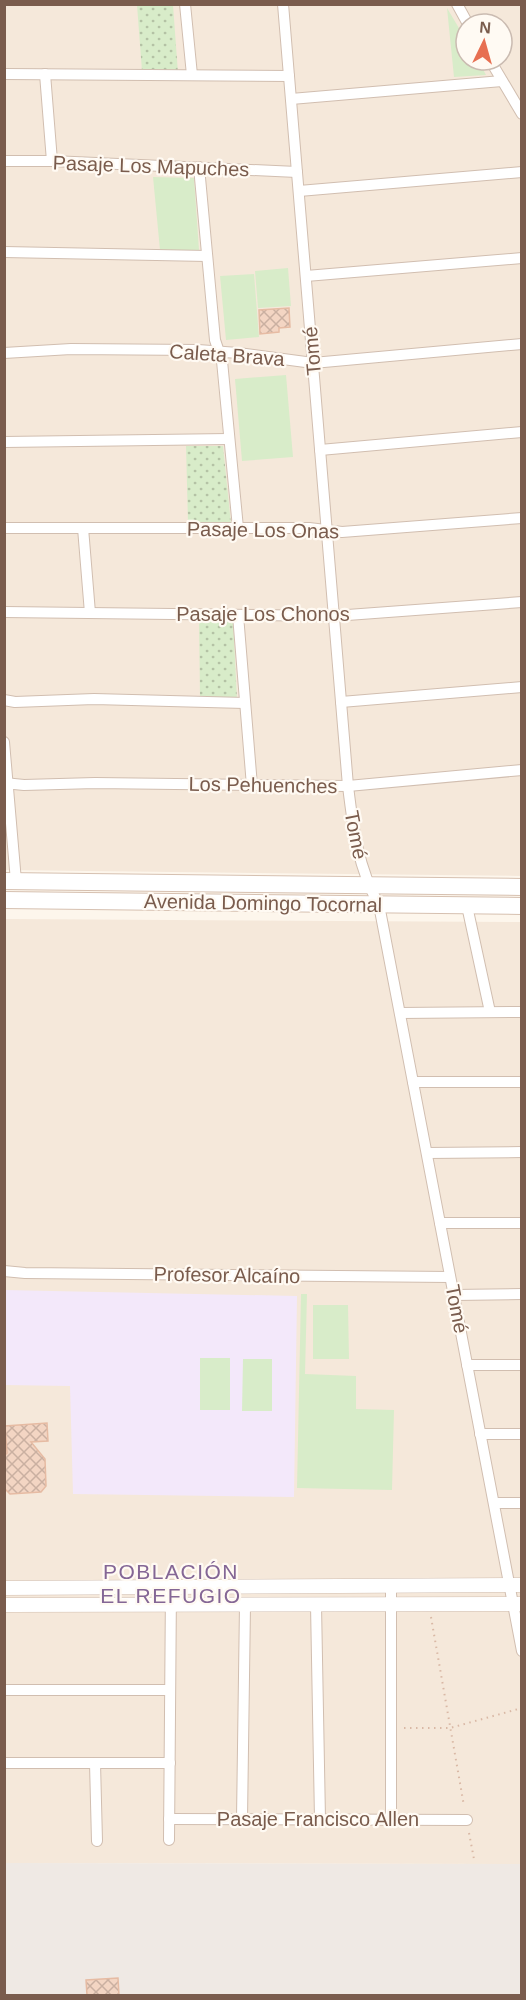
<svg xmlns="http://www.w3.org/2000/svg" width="526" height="2000" font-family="Arial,sans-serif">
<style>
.residential{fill:#f5e8da;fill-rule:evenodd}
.industrial{fill:#efe9e4}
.education{fill:#f3e8fa}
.grass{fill:#d8ecc9}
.park{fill:url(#park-dots)}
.building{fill:url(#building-cross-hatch);stroke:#e6bba3;stroke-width:1.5}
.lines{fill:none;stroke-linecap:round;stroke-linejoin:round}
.minor-casing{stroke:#d1beb0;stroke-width:12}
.tertiary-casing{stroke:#d1beb0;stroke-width:15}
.secondary-casing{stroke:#d6c0b0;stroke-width:18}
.path{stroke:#d9b8a5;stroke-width:2;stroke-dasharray:1.5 4.5;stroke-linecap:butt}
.minor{stroke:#fff;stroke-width:10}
.tertiary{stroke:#fff;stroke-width:14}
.secondary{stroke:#fff;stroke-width:16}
.labels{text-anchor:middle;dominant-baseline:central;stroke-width:4.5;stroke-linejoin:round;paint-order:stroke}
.street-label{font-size:20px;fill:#7a5c4d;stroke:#fffaf3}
.neighbourhood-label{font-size:21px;letter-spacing:1.5px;fill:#846695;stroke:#fffaf3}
</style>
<defs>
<pattern id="park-dots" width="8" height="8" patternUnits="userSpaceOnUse" patternTransform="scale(1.5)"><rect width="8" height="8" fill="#d8ecc9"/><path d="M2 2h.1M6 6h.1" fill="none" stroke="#b4c2a5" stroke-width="1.8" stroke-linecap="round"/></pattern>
<pattern id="building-cross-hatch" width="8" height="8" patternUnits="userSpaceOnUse" patternTransform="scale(1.5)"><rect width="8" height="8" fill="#f3d5c3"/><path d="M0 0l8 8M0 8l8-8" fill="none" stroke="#cab0a1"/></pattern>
</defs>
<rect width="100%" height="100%" fill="#fdf6ec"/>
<!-- residential -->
<g class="residential">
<path d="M5,5H521V876L5,870ZM466,24H502V60H466Z"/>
<path d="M5,919L521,922V1864L5,1863Z"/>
</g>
<!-- industrial -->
<path class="industrial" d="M5,1863L521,1864V1995L5,1996Z"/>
<!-- education -->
<path class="education" d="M4,1290L297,1296L294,1497L73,1494L70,1386L5,1385Z"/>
<!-- grass -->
<g class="grass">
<path d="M447,8L466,40V60H478L486,75L454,77Z"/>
<path d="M153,177L194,178L199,250H160Z"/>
<path d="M288,268L291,306L258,308L255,271Z"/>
<path d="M254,274L259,337L226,340L220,276Z"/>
<path d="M286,375L293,457L242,461L235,379Z"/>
<path d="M301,1294H307L305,1374L356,1376V1409L394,1410L392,1490L297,1488Z"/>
<path d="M313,1305H348L349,1359H313Z"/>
<rect x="200" y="1358" width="30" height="52"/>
<path d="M243,1359H272V1411H242Z"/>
</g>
<!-- park -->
<g class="park">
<path d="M137,5H173L178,73L142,71Z"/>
<path d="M186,446H223L231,524L188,523Z"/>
<path d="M199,619L233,620L237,699L200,698Z"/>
</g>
<!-- building -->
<g class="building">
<path d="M289,308L290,327L279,328V332L260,334L259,310Z"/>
<path d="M47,1423L48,1441L31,1442L45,1459L46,1486L41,1492L10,1494L4,1488V1456L7,1453L5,1426Z"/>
<path d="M118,1978L119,1995H87L86,1980Z"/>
</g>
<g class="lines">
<!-- minor casing -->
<g class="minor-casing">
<g id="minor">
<path d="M185,4L192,75"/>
<path d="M283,4L348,786C353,828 358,868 379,905L522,1651"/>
<path d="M457,4L468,24"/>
<path d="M490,60L522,114"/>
<path d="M4,74L289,76"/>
<path d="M45,74L52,161"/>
<path d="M291,99L502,81"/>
<path d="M4,161H52L297,172"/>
<path d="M199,167L215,340L222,361L238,528"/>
<path d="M299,191L522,172"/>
<path d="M4,252L207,256"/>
<path d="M306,276L522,258"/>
<path d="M4,353L71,349L198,350L238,353L313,363L522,344"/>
<path d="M4,442L229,439"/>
<path d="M320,450L522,432"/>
<path d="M4,528H309L342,532L522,518"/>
<path d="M83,528L90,613"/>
<path d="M4,612L334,616L522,602"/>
<path d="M238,615L252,786"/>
<path d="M4,700L15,702L94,699L245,703"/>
<path d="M341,702L522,687"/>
<path d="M4,742L16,881"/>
<path d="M4,783L24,785L95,783L348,786L522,770"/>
<path d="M467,906L490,1012"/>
<path d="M400,1013L522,1012"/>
<path d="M413,1082H522"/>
<path d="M427,1153L522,1152"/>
<path d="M440,1223H522"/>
<path d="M4,1271L25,1273L450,1277"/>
<path d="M454,1295L522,1294"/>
<path d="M467,1365H522"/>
<path d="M480,1434H522"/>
<path d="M494,1503H522"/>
<path d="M316,1605L320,1819"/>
<path d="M4,1690H170"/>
<path d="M4,1763H170"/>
<path d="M95,1763L97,1841"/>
<path d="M169,1819L467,1820"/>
<path d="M242,1819L245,1605"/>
<path d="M391,1819V1586"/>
<path d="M169,1840L171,1587"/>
</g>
</g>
<!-- tertiary casing -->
<g class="tertiary-casing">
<g id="tertiary">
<path d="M4,1588L522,1585"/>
<path d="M4,1605L522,1604"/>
</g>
</g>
<!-- secondary casing -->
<g class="secondary-casing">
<g id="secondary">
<path d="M4,881L522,887"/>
<path d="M4,900L522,906"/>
</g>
</g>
<!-- path -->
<g class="path">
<path d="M431,1617L464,1806"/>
<path d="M404,1728H450L522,1708"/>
<path d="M469,1833L474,1859"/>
</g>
<!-- minor -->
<use href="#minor" class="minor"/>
<!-- tertiary -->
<use href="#tertiary" class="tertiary"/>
<!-- secondary -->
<use href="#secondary" class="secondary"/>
</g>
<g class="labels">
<!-- street labels -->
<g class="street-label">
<text transform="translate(151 166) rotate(2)">Pasaje Los Mapuches</text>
<text transform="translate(312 351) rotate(-95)">Tomé</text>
<text transform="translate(227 355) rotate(4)">Caleta Brava</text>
<text transform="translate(263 530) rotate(1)">Pasaje Los Onas</text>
<text x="263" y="614">Pasaje Los Chonos</text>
<text transform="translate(263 785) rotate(1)">Los Pehuenches</text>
<text transform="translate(356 835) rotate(79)">Tomé</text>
<text transform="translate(263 903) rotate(1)">Avenida Domingo Tocornal</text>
<text transform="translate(227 1275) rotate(1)">Profesor Alcaíno</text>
<text transform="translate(457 1309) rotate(79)">Tomé</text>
<text x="318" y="1819">Pasaje Francisco Allen</text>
</g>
<!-- neighbourhood labels -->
<g class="neighbourhood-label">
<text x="171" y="1571">POBLACIÓN<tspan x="171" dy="24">EL REFUGIO</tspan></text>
</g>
</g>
<!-- border -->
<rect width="526" height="2000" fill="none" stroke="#7a5c4d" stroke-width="12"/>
<!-- north arrow -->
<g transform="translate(484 42) rotate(5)"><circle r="28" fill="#fffaf3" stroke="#cabbb1" stroke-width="1.5"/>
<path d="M0-4.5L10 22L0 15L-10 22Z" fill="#e76f51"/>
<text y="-9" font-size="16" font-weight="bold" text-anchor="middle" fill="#7a5c4d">N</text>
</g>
</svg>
